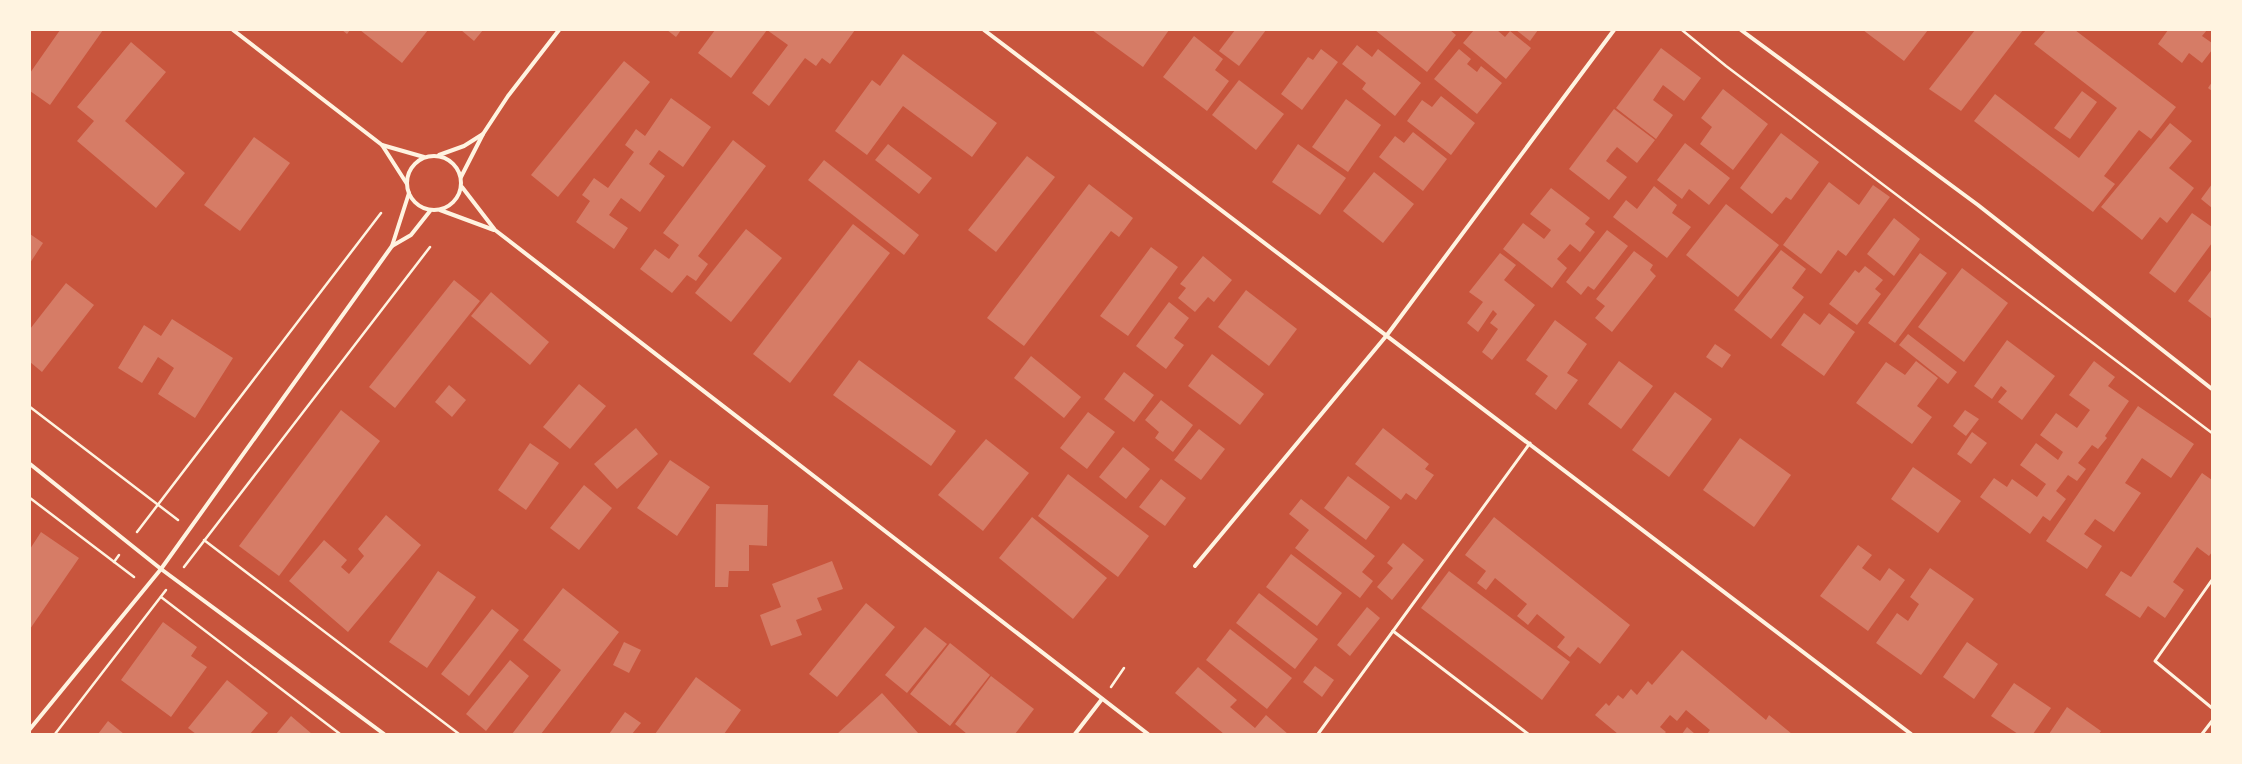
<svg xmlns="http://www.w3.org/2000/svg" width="2242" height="764" font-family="Overpass,sans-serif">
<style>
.building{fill:#d67c66}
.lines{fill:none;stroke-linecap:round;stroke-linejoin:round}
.path{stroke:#fff3e0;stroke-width:2.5}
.service{stroke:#fff3e0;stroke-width:3}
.minor{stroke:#fff3e0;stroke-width:4}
</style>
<rect width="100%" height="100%" fill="#c8553d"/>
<!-- building -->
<g class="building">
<path d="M60,30H103L50,105L30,91V73Z"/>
<path d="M342,30H350L347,34Z"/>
<path d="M360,30H428L402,63Z"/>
<path d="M461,30H483L474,41Z"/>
<path d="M667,30H681L676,37Z"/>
<path d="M715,30H767L731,78L698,53Z"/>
<path d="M767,30H855L830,64L822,58L816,66L805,58L769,106L752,93L788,45Z"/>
<path d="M1092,30H1169L1143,67Z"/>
<path d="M1235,30H1266L1239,66L1219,51Z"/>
<path d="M1375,30H1450L1456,35L1427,72Z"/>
<path d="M1474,30H1497L1505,37L1510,31L1531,48L1506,79L1463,43Z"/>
<path d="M1516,30H1538L1530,41Z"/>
<path d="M1863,30H1928L1904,61Z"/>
<path d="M1975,30H2023L1961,111L1929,89Z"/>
<path d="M2046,30H2075L2176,107L2151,139L2139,130L2104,176L2115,184L2093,212L1974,121L1995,94L2079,158L2117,108L2034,44Z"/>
<path d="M2168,30H2207L2202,36L2212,43V50L2202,63L2189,53L2182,63L2158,44Z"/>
<path d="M1194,36L1223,59L1215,70L1229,81L1207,111L1163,77Z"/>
<path d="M131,42L166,72L125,121L185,173L156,208L77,141L94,121L77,107Z"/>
<path d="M1357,45L1372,57L1378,49L1421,83L1395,116L1362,89L1366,83L1342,64Z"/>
<path d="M1661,48L1701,78L1684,101L1663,85L1653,100L1673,115L1656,139L1616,108Z"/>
<path d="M1321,49L1338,62L1302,110L1281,94L1308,57L1313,60Z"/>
<path d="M1459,49L1471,59L1467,64L1477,72L1481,66L1502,83L1477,114L1434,79Z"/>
<path d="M903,54L997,123L972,157L903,106L867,155L835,131L872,80L880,86Z"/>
<path d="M624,61L650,82L558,197L531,175Z"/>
<path d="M1239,80L1284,114L1256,150L1212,115Z"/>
<path d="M2212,82V91L2208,88Z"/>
<path d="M1723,89L1768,124L1733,170L1700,144L1712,127L1701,118Z"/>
<path d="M2082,91L2097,102L2070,139L2054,128Z"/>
<path d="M1441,96L1475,123L1451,155L1407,121L1422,100L1432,107Z"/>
<path d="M671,98L711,127L683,167L659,150L649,164L665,176L640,212L621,198L609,215L628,228L614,249L576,222L590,201L582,195L594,178L608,188L634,152L625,145L636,129L645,136Z"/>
<path d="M1346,99L1381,125L1348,172L1312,147Z"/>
<path d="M1614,109L1655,140L1637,163L1617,147L1611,154L1606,161L1627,177L1609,200L1569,169Z"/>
<path d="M2170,123L2192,141L2169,168L2194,188L2167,223L2160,217L2142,240L2101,207Z"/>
<path d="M1413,132L1447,159L1423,191L1379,157L1395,136L1404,143Z"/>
<path d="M1781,133L1819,162L1791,200L1786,197L1772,214L1740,188Z"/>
<path d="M254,137L290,163L240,231L204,205Z"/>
<path d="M733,140L766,166L698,256L708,264L696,281L687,275L672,293L640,269L655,249L669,259L679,245L663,233Z"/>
<path d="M1685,143L1730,178L1709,205L1689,189L1682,199L1657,180Z"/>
<path d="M888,144L932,178L919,194L875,160Z"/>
<path d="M1298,144L1346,178L1320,215L1272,182Z"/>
<path d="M1027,156L1055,177L996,252L968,230Z"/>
<path d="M824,160L919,235L904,255L808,180Z"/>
<path d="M1374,172L1414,204L1383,243L1343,211Z"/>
<path d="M1829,182L1859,205L1873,185L1890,197L1846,256L1838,250L1821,274L1783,245Z"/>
<path d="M1089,184L1133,218L1119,237L1111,231L1024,346L987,318Z"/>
<path d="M2212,184V208L2201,199Z"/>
<path d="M1654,186L1677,205L1672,213L1691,227L1667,258L1613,217L1626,200L1637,209Z"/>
<path d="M1551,188L1590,218L1585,224L1595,232L1580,252L1570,244L1557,259L1567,268L1552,288L1503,249L1523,223L1544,239L1548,234L1551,230L1530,214Z"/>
<path d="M1726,204L1779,245L1738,297L1686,255Z"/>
<path d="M2192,213L2212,227V243L2175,293L2149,273Z"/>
<path d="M1894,218L1920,239L1894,276L1867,254Z"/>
<path d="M853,224L890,253L790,383L753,354Z"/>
<path d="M746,229L782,258L731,322L695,293Z"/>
<path d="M1607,230L1628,246L1594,290L1588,286L1581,295L1566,282Z"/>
<path d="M30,234L43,243L30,263Z"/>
<path d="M1151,247L1178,267L1128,336L1100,316Z"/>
<path d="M1781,250L1806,269L1792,288L1804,297L1771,339L1734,310Z"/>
<path d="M1634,251L1653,265L1650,270L1656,276L1612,332L1595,318L1605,306L1596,299Z"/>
<path d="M1500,253L1516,265L1504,280L1535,305L1492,360L1482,352L1498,329L1490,323L1497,314L1493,310L1478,332L1467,323L1483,302L1469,292Z"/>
<path d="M1920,253L1947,273L1895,343L1868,323Z"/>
<path d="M1203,256L1232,280L1214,302L1208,297L1195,312L1178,298L1186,288L1180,284Z"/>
<path d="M1865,266L1883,280L1875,289L1881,294L1857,325L1829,304L1855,270L1859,273Z"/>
<path d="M1962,268L2008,303L1964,362L1918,327Z"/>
<path d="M2212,269V319L2188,301Z"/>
<path d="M454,280L480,301L395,408L369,387Z"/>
<path d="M66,283L94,305L42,372L30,362V329Z"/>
<path d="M1246,290L1297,329L1269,366L1218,327Z"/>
<path d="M491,292L549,342L530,365L471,316Z"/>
<path d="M1169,302L1189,318L1174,338L1184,345L1166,369L1136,346Z"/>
<path d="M1804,313L1820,325L1829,313L1855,332L1824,376L1781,345Z"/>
<path d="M172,319L233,358L195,418L158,394L174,368L158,357L142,383L118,368L144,325L161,336Z"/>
<path d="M1555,320L1587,344L1567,373L1578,380L1556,410L1535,394L1548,376L1526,360Z"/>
<path d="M1908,334L1957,372L1948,384L1899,345Z"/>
<path d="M2007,340L2055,376L2022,420L1998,402L2007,391L2001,386L1992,399L1974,386Z"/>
<path d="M1715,344L1731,355L1722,368L1706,357Z"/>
<path d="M1212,354L1264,394L1240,425L1188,386Z"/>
<path d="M1031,356L1081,397L1064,418L1014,378Z"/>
<path d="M859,360L956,431L931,466L833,395Z"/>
<path d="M1619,361L1653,386L1621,429L1588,404Z"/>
<path d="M1916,361L1938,378L1917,406L1932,417L1912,444L1856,403L1886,362L1905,375Z"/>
<path d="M2094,361L2115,377L2108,386L2129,401L2105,436L2107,438L2098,449L2092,445L2078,463L2086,469L2077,481L2068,475L2056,491L2066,499L2050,521L2043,516L2030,534L1980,497L1994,478L2007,487L2012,479L2037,497L2046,484L2020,465L2036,443L2058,460L2063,452L2040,435L2056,413L2077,428L2090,410L2069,395Z"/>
<path d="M1124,372L1154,395L1134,422L1104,399Z"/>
<path d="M579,384L606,406L570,449L543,427Z"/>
<path d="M449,385L466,400L452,417L435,402Z"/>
<path d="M1675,392L1712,419L1669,477L1632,450Z"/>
<path d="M1161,400L1193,425L1173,452L1155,438L1159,432L1145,420Z"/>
<path d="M2138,406L2194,444L2171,478L2142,458L2125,483L2141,493L2114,532L2095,519L2084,534L2102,546L2087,569L2046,541Z"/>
<path d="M341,410L380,441L279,576L239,546Z"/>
<path d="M1965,410L1979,419L1966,436L1953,426Z"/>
<path d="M1088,412L1115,432L1087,469L1060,448Z"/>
<path d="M636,428L658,454L617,489L594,464Z"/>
<path d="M1383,428L1429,464L1425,469L1434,475L1416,500L1406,493L1401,500L1355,464Z"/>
<path d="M1199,429L1225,449L1201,480L1174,460Z"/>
<path d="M1972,432L1987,443L1971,464L1957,454Z"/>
<path d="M1740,438L1791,475L1754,527L1703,490Z"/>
<path d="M986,439L1029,473L983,531L938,495Z"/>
<path d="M530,443L559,463L526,510L498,490Z"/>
<path d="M1123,447L1150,469L1126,499L1099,477Z"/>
<path d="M670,460L710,487L677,536L637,508Z"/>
<path d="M1913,467L1961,501L1938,533L1891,499Z"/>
<path d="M2202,473L2212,480V552L2209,556L2197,547L2173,582L2184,590L2165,618L2148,606L2140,618L2105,595L2121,571L2131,577Z"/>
<path d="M1068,474L1149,536L1118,577L1038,516Z"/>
<path d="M1348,476L1390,507L1366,540L1324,508Z"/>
<path d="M1161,479L1186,498L1165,526L1139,507Z"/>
<path d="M584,485L612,508L579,550L550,528Z"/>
<path d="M1301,499L1375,556L1362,572L1373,581L1360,598L1295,548L1309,530L1289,514Z"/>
<path d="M716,504L768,505L767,546L749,545V571H729L728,587H715Z"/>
<path d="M386,515L421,545L348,632L289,581L324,540L347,560L341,567L349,574L364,556L358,549Z"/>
<path d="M1032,517L1107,578L1073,619L999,558Z"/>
<path d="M1494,517L1630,625L1600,664L1578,647L1570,657L1557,647L1565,637L1537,614L1528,625L1517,616L1527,604L1495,578L1486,590L1477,583L1486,571L1465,555Z"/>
<path d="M41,532L79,558L30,629V549Z"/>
<path d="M1403,543L1424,560L1392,600L1377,587L1393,568L1387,563Z"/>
<path d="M1858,545L1872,555L1862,568L1880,581L1889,568L1905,580L1868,631L1820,596Z"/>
<path d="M1291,554L1342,593L1317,626L1266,587Z"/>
<path d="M832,561L843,589L817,598L822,610L796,620L802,635L771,646L760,615L781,607L772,584Z"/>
<path d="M1930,568L1974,599L1921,675L1876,643L1897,613L1908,621L1919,604L1910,597Z"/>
<path d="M438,571L476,597L427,668L389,642Z"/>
<path d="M1449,571L1570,662L1542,700L1421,608Z"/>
<path d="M563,588L619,632L541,734H512L561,670L523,640Z"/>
<path d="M1259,593L1318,639L1295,669L1236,623Z"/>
<path d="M866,603L895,627L837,697L809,674Z"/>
<path d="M1367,607L1380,618L1350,656L1337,645Z"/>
<path d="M492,609L519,630L469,696L441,674Z"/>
<path d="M163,622L197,647L191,656L207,667L171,717L121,680Z"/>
<path d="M925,627L947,644L907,693L885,675Z"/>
<path d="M1230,629L1292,678L1267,709L1206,660Z"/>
<path d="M624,642L641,650L629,673L613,665Z"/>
<path d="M1967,642L1998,664L1974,699L1943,677Z"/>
<path d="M950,643L990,675L950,726L910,694Z"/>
<path d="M1682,650L1766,720L1769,715L1792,734H1707L1710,730L1686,710L1677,721L1670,715L1660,727L1666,732L1664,734H1618L1595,715L1606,703L1609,706L1618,695L1623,699L1631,689L1637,695L1648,681L1652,685Z"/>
<path d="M510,660L529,676L486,731L466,714Z"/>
<path d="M1315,666L1334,680L1322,697L1303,682Z"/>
<path d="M1198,667L1237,700L1230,707L1255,728L1266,715L1288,734H1224L1175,693Z"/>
<path d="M991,676L1034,709L1015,734H967L955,724Z"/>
<path d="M696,677L741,710L724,734H655Z"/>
<path d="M227,680L268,713L250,734H196L188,728Z"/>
<path d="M2014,683L2051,708L2033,734H2018L1991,716Z"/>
<path d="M882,693L919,734H837Z"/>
<path d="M2067,707L2101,731L2099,734H2049Z"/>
<path d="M625,712L641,723L632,734H609Z"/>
<path d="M291,716L312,734H276Z"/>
<path d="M108,721L124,734H98Z"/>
<path d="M1687,727L1695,734H1682Z"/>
</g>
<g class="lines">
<!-- path -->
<g class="path">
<path d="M1682,30L1726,66L2212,433"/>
<path d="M30,407L178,520"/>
<path d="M30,498L134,577"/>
<path d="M137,532L381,213"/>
<path d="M204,540L459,734"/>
<path d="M114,562L119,555"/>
<path d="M184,567L430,247"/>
<path d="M161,597L340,734"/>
<path d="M1111,687L1124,668"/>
<path d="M55,734L166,590"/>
</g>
<!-- service -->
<g class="service">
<path d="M2212,580L2155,661L2212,708"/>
<path d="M1393,631L1528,734"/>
<path d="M1318,734L1530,443"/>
<path d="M2202,734L2212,721"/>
</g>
<!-- minor -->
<g class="minor">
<path d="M233,30L382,145L407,184"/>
<path d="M984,30L1911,734"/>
<path d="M1741,30L1978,205L2212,389"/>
<path d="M382,145L424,157"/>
<path d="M439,155L464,146L483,134"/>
<circle cx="434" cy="183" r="27"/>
<path d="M461,177L483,134L508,96L559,30"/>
<path d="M462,187L495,230L1148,734"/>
<path d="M440,210L494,230"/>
<path d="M392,246L411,235L430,211"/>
<path d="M30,464L161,569L384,734"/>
<path d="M1195,566L1387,335L1614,30"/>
<path d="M30,729L161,569L392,246L409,193"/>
<path d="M1075,734L1102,699"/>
</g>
</g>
<!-- border -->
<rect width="2242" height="764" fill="none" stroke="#fff3e0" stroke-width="62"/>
</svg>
